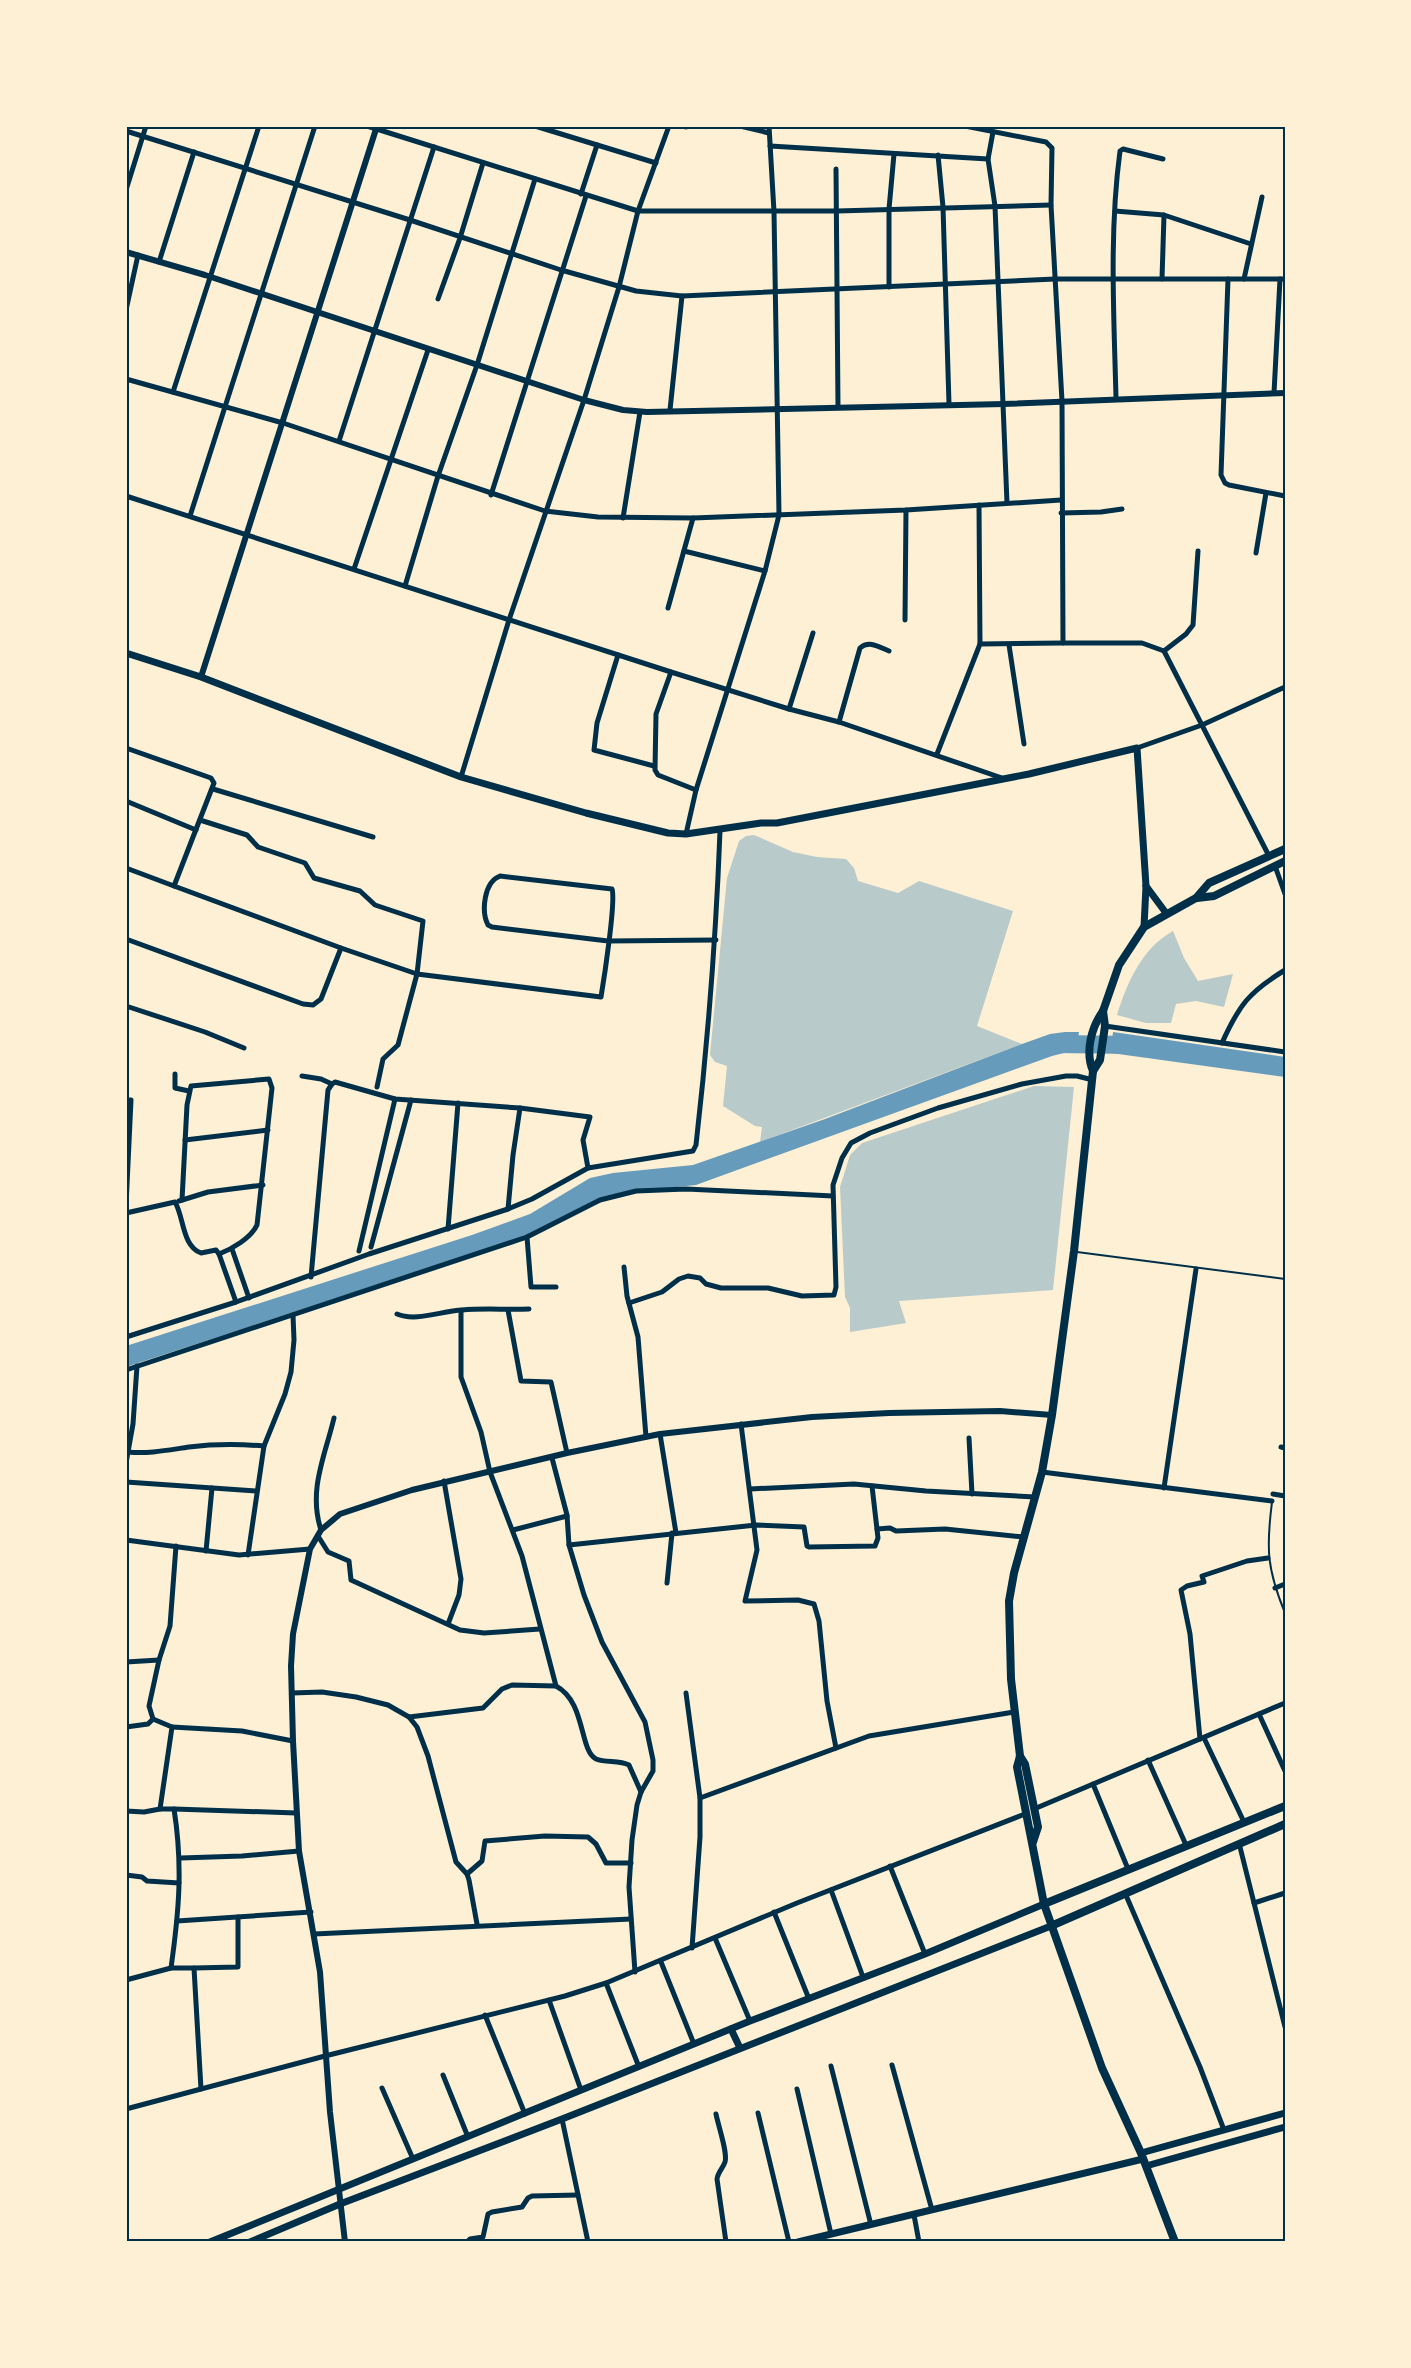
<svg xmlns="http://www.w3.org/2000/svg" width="1411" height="2368" font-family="Helvetica,sans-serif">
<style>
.green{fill:#b9caca}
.water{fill:#669bbc}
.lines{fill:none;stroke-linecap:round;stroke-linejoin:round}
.river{stroke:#669bbc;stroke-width:18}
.service{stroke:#003049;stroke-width:2}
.minor{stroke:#003049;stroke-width:5}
.tertiary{stroke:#003049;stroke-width:6}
.secondary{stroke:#003049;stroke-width:7}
.trunk{stroke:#003049;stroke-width:8}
.neatline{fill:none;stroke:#003049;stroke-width:2}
</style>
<rect width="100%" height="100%" fill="#fdf0d5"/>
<!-- green -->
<g class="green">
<path d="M754,835L793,852L817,857L846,859L854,868L858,881L898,893L919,881L1013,911L977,1026L1022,1044L760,1142L762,1127L755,1126L723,1106L727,1066L715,1062L710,1055L727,878L739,841L746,836Z"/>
<path d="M1173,931L1184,958L1198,981L1233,974L1224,1007L1196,1001L1176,1004L1171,1023H1146L1117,1015C1127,983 1142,948 1173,931Z"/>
<path d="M1034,1086L1074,1087L1053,1290L899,1301L906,1323L850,1332V1308L845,1297L840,1187L850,1155L862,1143Z"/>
</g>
<!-- water -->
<g class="water">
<path d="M1065,1032H1079L1076,1050L1052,1056L696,1185L620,1193L529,1235L126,1367V1346L472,1235L530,1214L590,1178L613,1173L693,1165L825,1119L1022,1044L1050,1034Z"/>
<path d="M1113,1032L1285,1057V1077L1111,1053Z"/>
</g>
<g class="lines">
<!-- river -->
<path class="river" d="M1055,1044L1135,1045"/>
<!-- service -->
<g class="service">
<path d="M1077,1252L1285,1279"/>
<path d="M1272,1502C1266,1549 1267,1569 1285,1613"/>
</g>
<!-- minor -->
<g class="minor">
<path d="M367,126L638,211H837L1051,205"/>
<path d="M535,126L656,163"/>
<path d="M740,126L769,133"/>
<path d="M965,126L1046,142L1052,148L1051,205L1062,401L1063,643H1142L1164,651L1269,856"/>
<path d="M686,127V126"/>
<path d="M126,131L410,220L561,270L636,291L682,296L1055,279H1285"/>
<path d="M993,132L988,159L995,206L1007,503"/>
<path d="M770,146L988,159"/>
<path d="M938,155L943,207L949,404"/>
<path d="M836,169L838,407"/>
<path d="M126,190L146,126"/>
<path d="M581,194L597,145"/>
<path d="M1115,211L1164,215L1251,244"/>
<path d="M159,262L194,152"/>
<path d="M1162,279L1164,215"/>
<path d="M1228,279L1221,475L1225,483L1229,485L1285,496"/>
<path d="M1244,279L1262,197"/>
<path d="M889,287V209L894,154"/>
<path d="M438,299L460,238L483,163"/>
<path d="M126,310L138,255"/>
<path d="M126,379L283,423L545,511L598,517L693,518L906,510L1061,500"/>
<path d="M173,392L259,126"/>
<path d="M1274,393L1280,279"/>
<path d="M1116,398C1114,316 1109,233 1120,151L1123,149L1163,159"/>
<path d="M670,410L682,296"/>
<path d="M339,441L434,147"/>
<path d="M491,495L586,196"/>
<path d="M126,496L671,672L789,709L839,722L1002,778"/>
<path d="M979,505L980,644"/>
<path d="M1061,513L1101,512L1122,509"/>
<path d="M190,516L315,126"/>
<path d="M623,518L640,412"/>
<path d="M684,551L765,571"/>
<path d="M1256,553L1266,493"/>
<path d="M354,569L428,350"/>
<path d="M405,586L438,476L477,365L535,179"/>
<path d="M668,608L693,518"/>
<path d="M905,620L906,510"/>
<path d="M1009,645L1024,744"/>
<path d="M1164,651L1186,634L1193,625L1198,551"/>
<path d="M618,655L597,723L594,750L654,766"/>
<path d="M671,672L656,714L655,770L658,775L696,790"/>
<path d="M789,709L813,633"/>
<path d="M839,722L860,648C869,640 879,647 889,651"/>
<path d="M126,748L211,778L214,783L174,886L126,868"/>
<path d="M1137,748L1202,725L1285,687"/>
<path d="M937,754L980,644L1063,643"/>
<path d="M461,777L509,620L584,400L619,287L638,211L669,126"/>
<path d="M213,789L373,837"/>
<path d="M126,801L196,830"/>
<path d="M200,820L247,835L258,847L305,863L314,878L360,891L375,905L423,921L417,974L398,1045L383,1059L377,1087"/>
<path d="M686,834L696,790L765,571L779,515L774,212L769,126"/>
<path d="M1275,866L1285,894"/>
<path d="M174,886L341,948L417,974L601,997C604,979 616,901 612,889L500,876C484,882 481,911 488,925L492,927L608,941L716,940"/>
<path d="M126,939L303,1004L313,1005L321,999L341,948"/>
<path d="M126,1006L205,1032L244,1048"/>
<path d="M1105,1026L1285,1052"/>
<path d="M1222,1043C1239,1005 1249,992 1285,970"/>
<path d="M175,1074V1088L189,1091"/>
<path d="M302,1076L321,1079L332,1084"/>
<path d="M126,1100H131L126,1206"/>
<path d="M185,1140L268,1130"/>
<path d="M182,1200L187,1105L191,1086L269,1079L272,1088L257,1225C251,1238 232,1249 219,1254"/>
<path d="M179,1201L208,1192L263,1185"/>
<path d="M508,1209L513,1155L520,1108"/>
<path d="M126,1213L175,1202C184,1217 182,1246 201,1253L216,1250L219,1254L236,1302"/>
<path d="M448,1229L458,1103"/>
<path d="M527,1237L531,1287H556"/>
<path d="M371,1247L411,1100"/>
<path d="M232,1249L249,1298"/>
<path d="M359,1251L395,1099"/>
<path d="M624,1267L627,1296L638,1337L646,1437"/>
<path d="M311,1277L328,1090L332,1084L335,1082L395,1099L520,1108L590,1117L583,1140L588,1168"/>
<path d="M629,1303L662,1292L679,1279L688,1276L700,1278L706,1284L721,1288H768L802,1296L834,1295L836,1287L833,1185L842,1158L851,1143L870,1133L938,1108L1022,1084L1066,1076H1077L1093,1080"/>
<path d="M461,1310V1377L481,1432L490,1472L522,1556L556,1686C586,1702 579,1750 596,1759C606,1763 619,1760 629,1765L641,1792"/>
<path d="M508,1310L521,1381L551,1382L567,1453"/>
<path d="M397,1314C416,1322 441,1311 462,1310C484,1308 507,1310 529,1309"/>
<path d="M126,1337L236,1302L369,1254L508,1209L532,1199L588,1168L693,1151L696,1145C708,1040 716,936 720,831"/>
<path d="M126,1370L527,1237L600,1200L636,1191L686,1189L833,1196"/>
<path d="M741,1424L757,1550L745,1601L798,1600L814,1604L819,1621L827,1701L836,1748"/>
<path d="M660,1434L676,1533"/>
<path d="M969,1438L972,1494"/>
<path d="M1281,1447L1285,1448"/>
<path d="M128,1452C149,1454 168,1450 189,1447C214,1444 239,1444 264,1446"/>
<path d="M552,1458L567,1515L569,1545L584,1595L602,1642L645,1722L653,1760V1771L641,1792L637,1805L632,1840L629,1887L635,1972"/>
<path d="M126,1463L133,1424L137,1366"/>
<path d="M1042,1472L1272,1501"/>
<path d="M444,1481L461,1579L459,1595L448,1624"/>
<path d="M126,1482L257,1491"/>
<path d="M1164,1488L1196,1269"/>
<path d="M750,1489L854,1484L926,1491L1035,1497"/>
<path d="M1273,1494L1285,1496"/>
<path d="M877,1529L890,1528L896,1531L945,1529L1024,1537"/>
<path d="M321,1530C308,1490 325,1456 334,1418"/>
<path d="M513,1530L567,1516"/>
<path d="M318,1536L328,1552L349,1561L351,1580L460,1630L484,1633L540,1629"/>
<path d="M126,1540L239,1555L310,1549"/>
<path d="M569,1545L756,1525L804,1527L807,1546L809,1547L875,1546L878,1538L872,1486"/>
<path d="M176,1546L170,1626L159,1660L149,1706L153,1719L172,1727L160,1809H174C183,1866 179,1911 171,1968H194L201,2089"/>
<path d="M206,1551L212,1488"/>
<path d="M248,1555L264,1446L285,1394L291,1372L294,1340L293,1315"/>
<path d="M667,1583L672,1533"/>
<path d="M1275,1588L1285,1584"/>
<path d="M126,1662L159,1660"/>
<path d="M292,1693L322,1692L356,1697L388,1705L409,1717L483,1708L502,1689L512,1685L556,1686"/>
<path d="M686,1693L700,1798"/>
<path d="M1259,1714L1285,1771"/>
<path d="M409,1717L417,1727L428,1756L456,1862L467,1874L469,1880L477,1924"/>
<path d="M126,1727L148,1724L153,1719"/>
<path d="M172,1727L242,1731L293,1741"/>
<path d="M1204,1738L1244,1822"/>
<path d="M1200,1739L1190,1634L1181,1590L1187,1586L1204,1582L1202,1576L1247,1561L1268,1558"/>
<path d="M1148,1760L1186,1845"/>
<path d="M1093,1784L1128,1869"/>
<path d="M174,1809L296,1813"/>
<path d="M1034,1809L1285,1703"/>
<path d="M126,1811L144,1812L160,1809"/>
<path d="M1239,1843L1285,2027"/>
<path d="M181,1858L242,1856L299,1851"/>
<path d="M890,1866L925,1954"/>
<path d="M467,1874L482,1861L485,1841L545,1836L588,1837L596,1844L606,1863H631"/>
<path d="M126,1875L142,1877L147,1881L179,1883"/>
<path d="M831,1890L863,1977"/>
<path d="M1125,1893L1200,2067L1224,2130"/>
<path d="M1254,1903L1285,1893"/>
<path d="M774,1912L809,1999"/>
<path d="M177,1921L311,1912"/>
<path d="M314,1934L631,1919"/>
<path d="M715,1938L750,2021"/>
<path d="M692,1948L700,1837V1798L869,1736L1014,1712"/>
<path d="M661,1962L694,2044"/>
<path d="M194,1968L238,1967V1917"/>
<path d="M126,1980L171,1968"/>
<path d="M606,1983L639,2067"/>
<path d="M549,2000L581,2090"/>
<path d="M485,2015L525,2114"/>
<path d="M892,2065L932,2210"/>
<path d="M831,2066L871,2225"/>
<path d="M443,2075L468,2137"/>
<path d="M382,2088L413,2159"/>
<path d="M797,2089L831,2234"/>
<path d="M126,2109L325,2056L565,1996L606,1983L797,1903L1025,1814"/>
<path d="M758,2113L789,2242"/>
<path d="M716,2114C718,2125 728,2153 725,2162C723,2168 718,2172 717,2179L726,2242"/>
<path d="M562,2119L588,2242"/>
<path d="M914,2215L919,2242"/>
<path d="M467,2242L470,2239L483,2237L488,2214L492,2212L522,2207L528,2198L532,2196L578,2195"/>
</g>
<!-- tertiary -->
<g class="tertiary">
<path d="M126,252L205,275L584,400L623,410L647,412L1004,404L1285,393"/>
<path d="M201,677L377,126"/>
<path d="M345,2242L330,2112L320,1972L299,1851L293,1741L291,1666L293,1634L310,1549L321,1530L340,1514L412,1490L567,1453L660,1434L812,1417L889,1413L1000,1411L1052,1415"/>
</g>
<!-- secondary -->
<g class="secondary">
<path d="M126,653L201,677L461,777L586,813L668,833L686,834L761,823H777L1029,774L1137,748L1146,886L1144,927"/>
<path d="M1146,886L1166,913"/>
<path d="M731,2029L740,2048"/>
<path d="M1141,2153L1285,2113"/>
<path d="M1146,2166L1285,2127"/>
<path d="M210,2242L750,2021L925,1954L1044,1904"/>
<path d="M250,2242L340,2204L562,2119L1051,1926"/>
<path d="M798,2242L1143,2159"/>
</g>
<!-- trunk -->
<g class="trunk">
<path d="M1197,898L1214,896L1285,861"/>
<path d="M1093,1071C1085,1052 1091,1028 1103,1011"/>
<path d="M1020,1756L1025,1764L1038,1827L1033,1842"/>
<path d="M1044,1904L1285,1806"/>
<path d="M1051,1926L1285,1824"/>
<path d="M1175,2242L1141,2153L1102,2068L1044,1904L1017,1767L1020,1756L1011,1679L1009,1601L1014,1573L1042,1472L1052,1415L1074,1251L1093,1071L1100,1060L1105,1026L1103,1011L1119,965L1144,927L1196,898L1209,883L1285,849"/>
</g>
</g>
<!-- border -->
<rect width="1411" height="2368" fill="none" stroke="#fdf0d5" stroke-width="255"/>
<rect x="128" y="128" width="1156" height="2112" class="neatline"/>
</svg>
